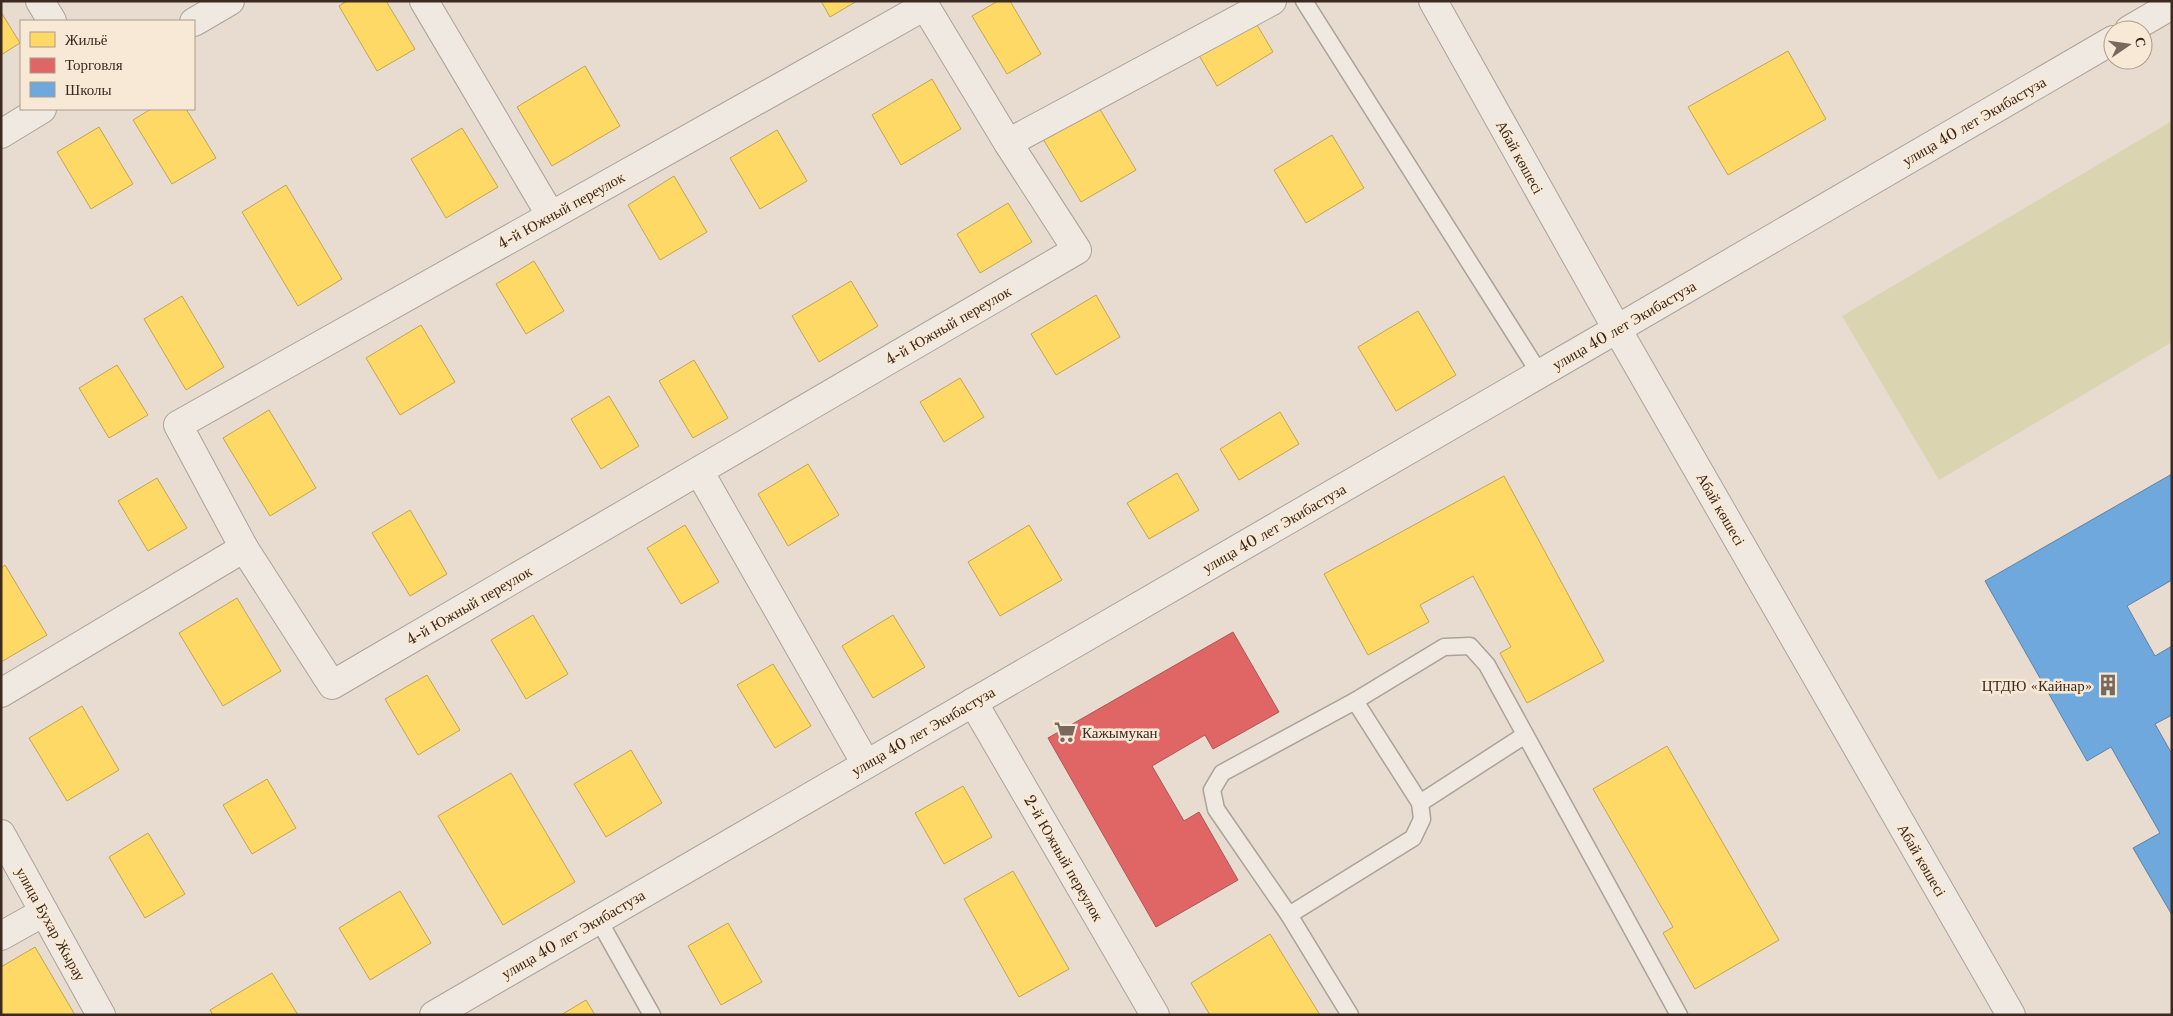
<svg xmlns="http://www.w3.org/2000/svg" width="2173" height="1016" font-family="'Libre Baskerville',serif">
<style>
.green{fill:#dad4b1}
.homes{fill:#ffd966;stroke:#c4a451}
.shops{fill:#e06666;stroke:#af5451}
.schools{fill:#6fa8dc;stroke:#6082a3}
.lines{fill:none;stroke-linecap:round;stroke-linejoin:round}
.service-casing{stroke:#aca298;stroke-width:19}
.minor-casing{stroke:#aca298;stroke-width:30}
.tertiary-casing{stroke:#aca298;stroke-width:30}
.service{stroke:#efe9e1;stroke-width:16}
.minor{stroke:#efe9e1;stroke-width:28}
.tertiary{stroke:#efe9e1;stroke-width:28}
.labels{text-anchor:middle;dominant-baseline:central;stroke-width:5;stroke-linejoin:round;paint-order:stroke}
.street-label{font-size:15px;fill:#3c291f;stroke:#f7e9d5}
.poi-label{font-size:15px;fill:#3c291f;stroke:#f7e9d5;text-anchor:end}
</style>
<rect width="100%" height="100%" fill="#e7dccf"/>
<!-- green -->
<path class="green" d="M2172,121V342L1939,480L1842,316Z"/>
<!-- homes -->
<g class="homes">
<path d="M347,1H386L415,49L377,71L339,6Z"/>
<path d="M821,1H857L830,17Z"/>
<path d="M998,1H1010L1041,54L1007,74L972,16Z"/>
<path d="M1,12L20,43L1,55Z"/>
<path d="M1253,18L1273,52L1217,86L1197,52Z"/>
<path d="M1788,51L1826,119L1728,175L1688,107Z"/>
<path d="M585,66L620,126L552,166L517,107Z"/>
<path d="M932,79L961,129L901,165L872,115Z"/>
<path d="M1098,106L1136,170L1081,202L1043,139Z"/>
<path d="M151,109H186L216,158L172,184L133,120Z"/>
<path d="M99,127L133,184L91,209L57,152Z"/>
<path d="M462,128L498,187L446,218L411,159Z"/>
<path d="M777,130L807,181L760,209L730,158Z"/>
<path d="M1332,135L1364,188L1306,223L1274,170Z"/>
<path d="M674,176L707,232L660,260L628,205Z"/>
<path d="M286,185L342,279L298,306L242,212Z"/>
<path d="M1008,203L1032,242L980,273L957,234Z"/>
<path d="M534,261L564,311L526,334L496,284Z"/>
<path d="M851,281L878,326L819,362L792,316Z"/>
<path d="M1096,295L1120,337L1056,375L1031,334Z"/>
<path d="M182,296L224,367L186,390L144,319Z"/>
<path d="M1418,311L1456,375L1396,411L1358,347Z"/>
<path d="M421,325L455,382L400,415L366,358Z"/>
<path d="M694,360L728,418L693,438L659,381Z"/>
<path d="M117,365L148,415L109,438L79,388Z"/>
<path d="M960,378L984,417L944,442L920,402Z"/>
<path d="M609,396L639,446L601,469L571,419Z"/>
<path d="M269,410L316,488L270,516L223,438Z"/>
<path d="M1280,412L1299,444L1239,480L1220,449Z"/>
<path d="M808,464L839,515L788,546L758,494Z"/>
<path d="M1177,473L1199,510L1149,539L1127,503Z"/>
<path d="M1504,476L1604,661L1527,703L1500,653L1511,647L1473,576L1420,605L1429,622L1368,655L1324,574Z"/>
<path d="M157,478L187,528L148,551L118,501Z"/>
<path d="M410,510L447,574L410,596L372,533Z"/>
<path d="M685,525L719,582L681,604L647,548Z"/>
<path d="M1029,525L1062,580L1000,616L968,562Z"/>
<path d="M5,565L47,635L1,662V568Z"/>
<path d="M237,598L281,671L223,706L179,633Z"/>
<path d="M533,615L568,674L526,699L491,640Z"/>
<path d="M893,615L925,667L873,698L842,646Z"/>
<path d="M773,664L811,726L775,748L737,685Z"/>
<path d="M427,675L460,730L418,755L385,699Z"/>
<path d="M82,706L119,770L67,801L29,738Z"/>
<path d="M1667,746L1779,940L1695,989L1663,933L1673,927L1593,789Z"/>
<path d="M631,750L662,803L606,837L574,784Z"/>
<path d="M511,773L575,882L503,925L438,816Z"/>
<path d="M267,779L296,828L252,854L223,805Z"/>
<path d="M963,786L992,837L944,864L915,813Z"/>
<path d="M148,833L185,894L145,918L109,857Z"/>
<path d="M1013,871L1069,969L1019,997L964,899Z"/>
<path d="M400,891L431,943L370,980L339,928Z"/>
<path d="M728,923L762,982L721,1005L688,946Z"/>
<path d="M1270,934L1320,1015H1210L1191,983Z"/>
<path d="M35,947L75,1015H1V967Z"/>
<path d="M272,973L298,1015H213L210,1010Z"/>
<path d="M586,1000L595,1015H561Z"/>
</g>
<!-- shops -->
<path class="shops" d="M1233,632L1279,712L1213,749L1205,735L1152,766L1184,821L1199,812L1238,880L1156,927L1048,738Z"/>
<!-- schools -->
<path class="schools" d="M2172,474V580L2127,606L2155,656L2172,646V715L2155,724L2172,754V915L2133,848L2160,833L2111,747L2087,761L1985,581Z"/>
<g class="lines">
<!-- service casing -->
<g class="service-casing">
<g id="service">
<path d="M1304,1L1540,374"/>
<path d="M1420,803L1525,735"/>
<path d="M1289,915L1413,838L1422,819L1420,803L1355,701"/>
<path d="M598,919L652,1015"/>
<path d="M1350,1015L1289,915L1216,809L1212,790L1222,773L1355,701L1444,647L1470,646L1487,665L1679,1015"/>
</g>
</g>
<!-- minor casing -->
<g class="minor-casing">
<g id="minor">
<path d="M40,1L52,21"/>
<path d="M424,1L551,216"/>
<path d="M194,22L230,1"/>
<path d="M2129,30L2172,5"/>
<path d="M1,134L42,109"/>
<path d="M1617,329L2113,40"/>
<path d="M699,471L866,764"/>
<path d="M244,548L178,425L925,6L1008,143"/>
<path d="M1,693L244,548L332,685L1077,250L1008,143L1272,1"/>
<path d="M973,702L1155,1015"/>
<path d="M1,834L101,1015"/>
<path d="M1,936L44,912"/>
</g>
</g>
<!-- tertiary casing -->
<g class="tertiary-casing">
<g id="tertiary">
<path d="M1433,1L1617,329L2011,1015"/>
<path d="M434,1015L1617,329"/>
</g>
</g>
<!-- service -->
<use href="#service" class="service"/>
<!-- minor -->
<use href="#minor" class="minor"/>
<!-- tertiary -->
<use href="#tertiary" class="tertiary"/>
</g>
<!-- icons -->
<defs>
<g id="building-bare" transform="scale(1.725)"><path d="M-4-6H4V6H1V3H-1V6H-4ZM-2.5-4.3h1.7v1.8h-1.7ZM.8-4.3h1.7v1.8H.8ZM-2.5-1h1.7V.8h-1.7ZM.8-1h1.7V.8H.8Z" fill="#78685d" stroke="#f7e9d5" stroke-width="2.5" paint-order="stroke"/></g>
<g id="supermarket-bare" transform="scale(1.725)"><path d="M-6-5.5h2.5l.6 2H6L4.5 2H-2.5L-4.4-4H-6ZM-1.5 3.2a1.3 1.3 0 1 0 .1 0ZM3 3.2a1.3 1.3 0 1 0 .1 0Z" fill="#78685d" stroke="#f7e9d5" stroke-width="2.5" paint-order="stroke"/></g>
</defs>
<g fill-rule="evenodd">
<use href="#building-bare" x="2108" y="685"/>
<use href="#supermarket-bare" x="1065" y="732"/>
</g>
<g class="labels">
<!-- street labels -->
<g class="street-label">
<text transform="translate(1974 121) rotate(-30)">улица 40 лет Экибастуза</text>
<text transform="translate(1520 157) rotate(61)">Абай көшесі</text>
<text transform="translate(561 210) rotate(-29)">4-й Южный переулок</text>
<text transform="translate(948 325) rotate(-30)">4-й Южный переулок</text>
<text transform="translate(1624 325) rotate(-30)">улица 40 лет Экибастуза</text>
<text transform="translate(1721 509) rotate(60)">Абай көшесі</text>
<text transform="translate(1274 528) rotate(-30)">улица 40 лет Экибастуза</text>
<text transform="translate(469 605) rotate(-30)">4-й Южный переулок</text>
<text transform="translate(923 731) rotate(-30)">улица 40 лет Экибастуза</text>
<text transform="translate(1064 858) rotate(60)">2-й Южный переулок</text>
<text transform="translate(1922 860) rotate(60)">Абай көшесі</text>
<text transform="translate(51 924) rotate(61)">улица Бухар Жырау</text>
<text transform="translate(573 934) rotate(-30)">улица 40 лет Экибастуза</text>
</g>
<!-- poi labels -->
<g class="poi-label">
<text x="2092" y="685">ЦТДЮ «Кайнар»</text>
<text x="1082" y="732" text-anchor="start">Кажымукан</text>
</g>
</g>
<!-- border -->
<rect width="2173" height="1016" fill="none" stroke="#3c291f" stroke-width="5"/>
<!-- legend -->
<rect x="20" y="20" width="175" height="90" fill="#f7e9d5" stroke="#ac9c8c"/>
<rect x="30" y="32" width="25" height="15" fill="#ffd966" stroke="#ac9c8c"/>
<text x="65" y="45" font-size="15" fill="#3c291f">Жильё</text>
<rect x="30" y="58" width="25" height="15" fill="#e06666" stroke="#ac9c8c"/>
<text x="65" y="70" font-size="15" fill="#3c291f">Торговля</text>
<rect x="30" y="82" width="25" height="15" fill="#6fa8dc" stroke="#ac9c8c"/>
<text x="65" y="95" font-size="15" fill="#3c291f">Школы</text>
<!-- north arrow -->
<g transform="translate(2128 45) rotate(77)"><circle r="24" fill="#f7e9d5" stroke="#ac9c8c"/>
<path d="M0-4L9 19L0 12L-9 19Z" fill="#78685d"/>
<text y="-8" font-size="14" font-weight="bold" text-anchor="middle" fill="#3c291f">С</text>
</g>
</svg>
